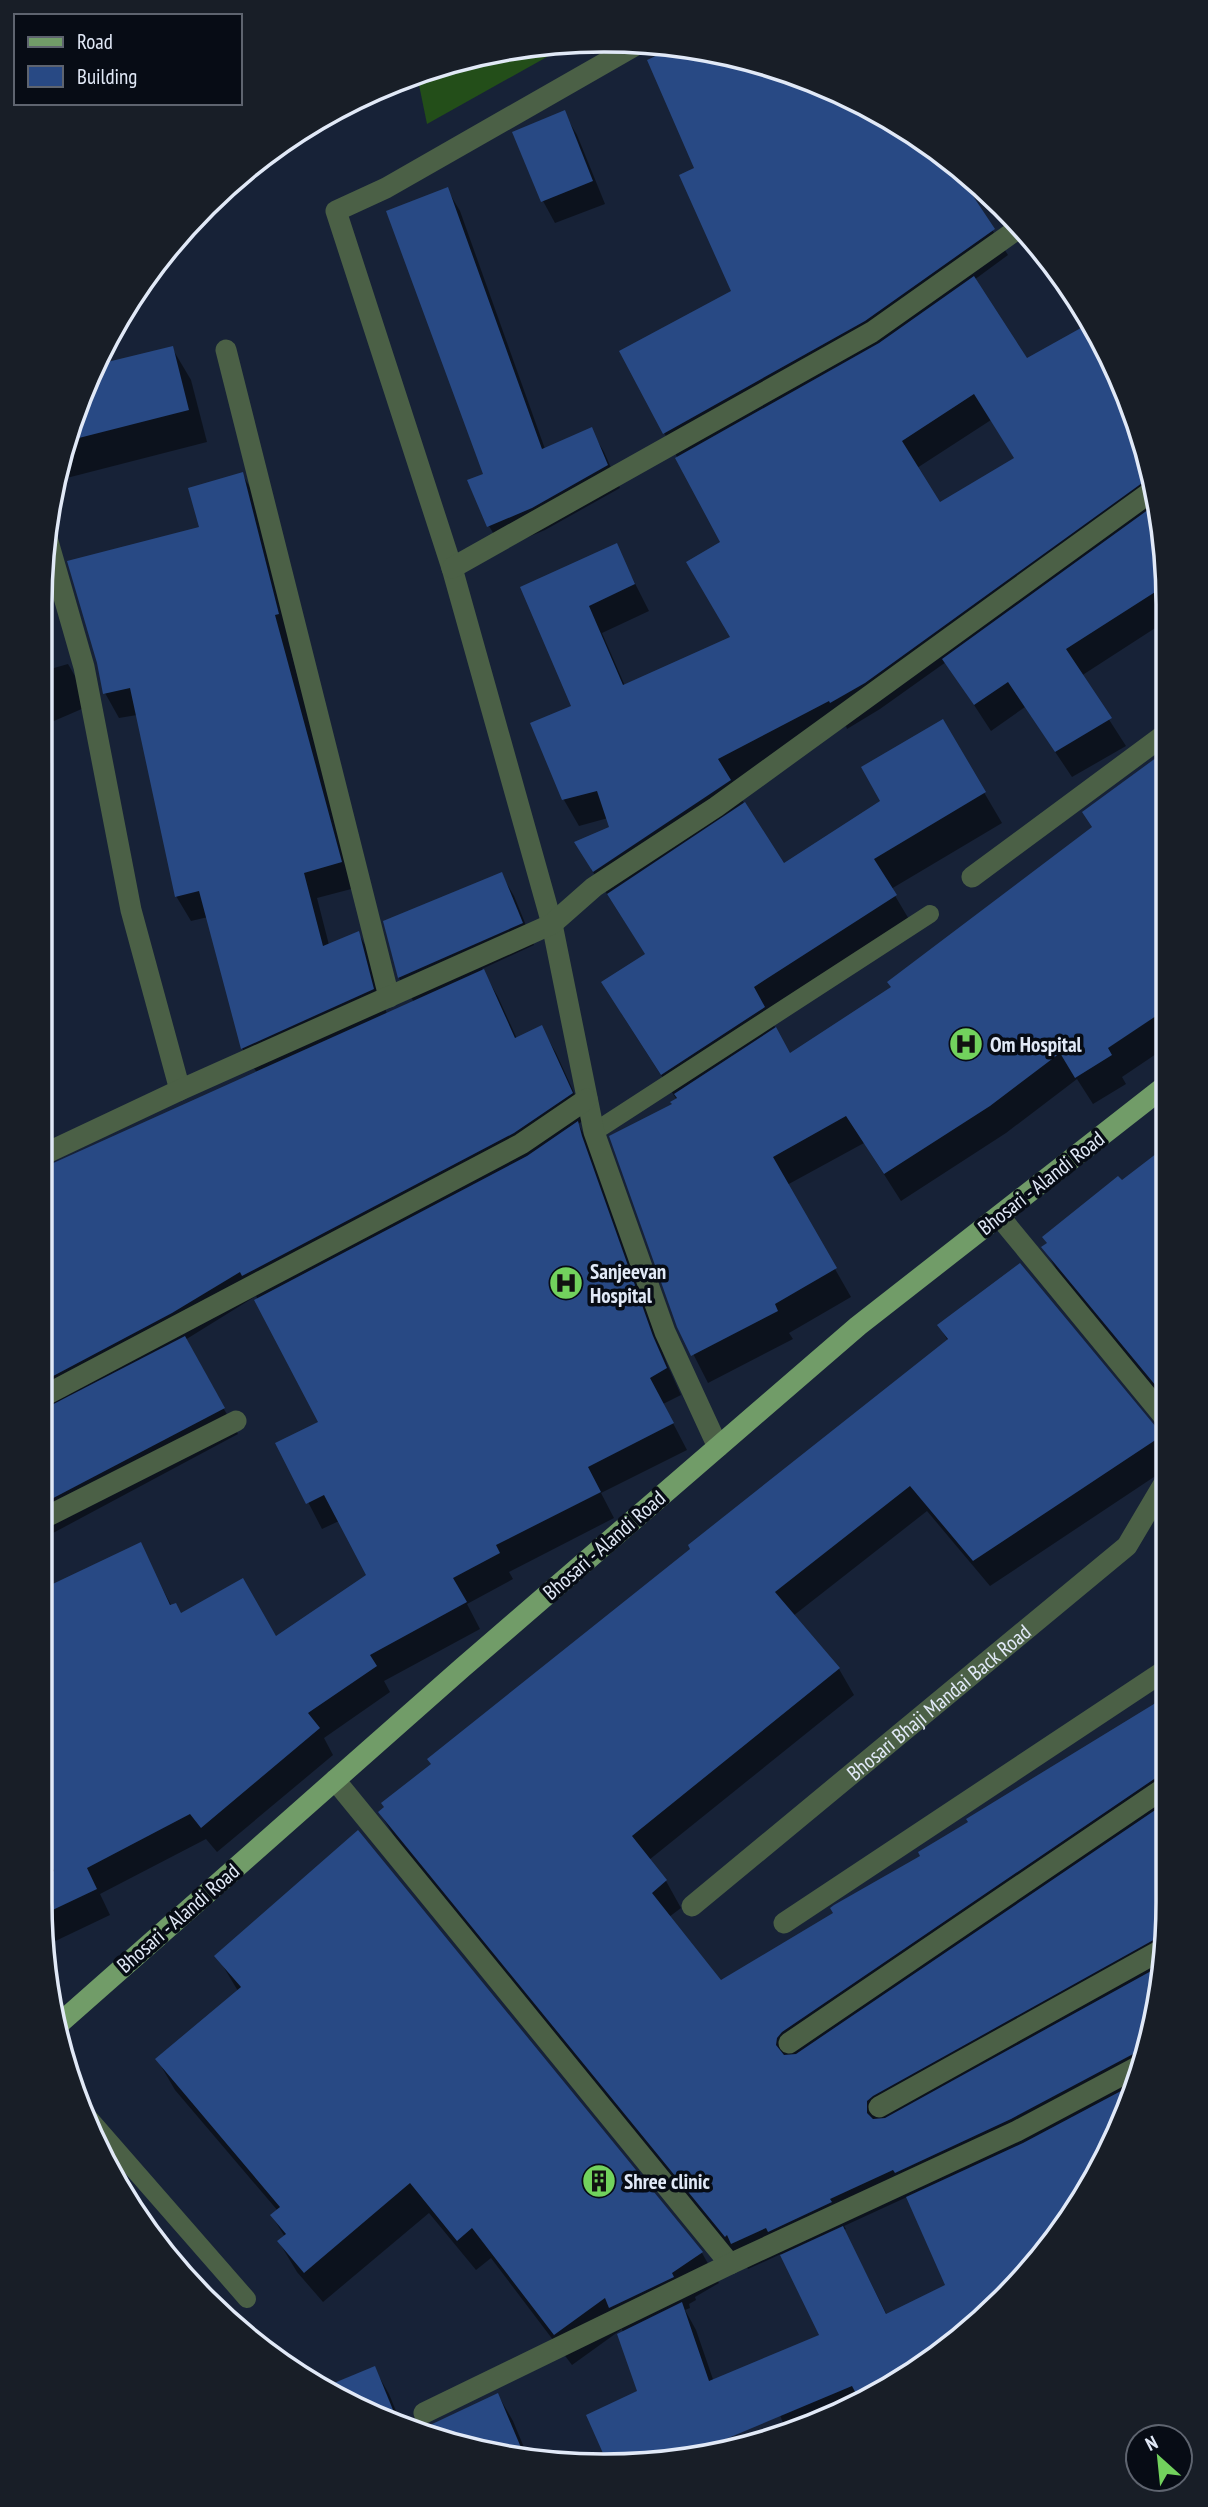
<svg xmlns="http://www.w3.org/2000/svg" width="1208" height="2507" font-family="'PT Sans Narrow',sans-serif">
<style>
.green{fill:#234e19}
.shadow{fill:#0007;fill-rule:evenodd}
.building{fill:#284984;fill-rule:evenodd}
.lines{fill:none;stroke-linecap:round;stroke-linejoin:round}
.lane{stroke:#4b6046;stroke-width:18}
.street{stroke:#4b6046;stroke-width:21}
.primary{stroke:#719c68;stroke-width:21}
.labels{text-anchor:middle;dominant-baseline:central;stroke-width:7;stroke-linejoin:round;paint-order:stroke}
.poi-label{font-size:21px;font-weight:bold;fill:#e1e9f7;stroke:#070c15;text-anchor:start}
.street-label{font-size:21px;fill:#e1e9f7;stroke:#070c15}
.rim{fill:none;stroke:#e1e9f7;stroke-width:3.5}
</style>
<rect width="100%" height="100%" fill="#172237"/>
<!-- green -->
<path class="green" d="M570,44L427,124L417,75L494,51Z"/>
<!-- shadow -->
<g class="shadow">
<path d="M820,83L947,157L954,164L967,190L1008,255L974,280L1026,361L1125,388L1163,530V623L1081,676L1126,746L1072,777L1025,707L991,731L946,662L880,709L847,729L846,726L733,786L784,866L882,802L942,721L1002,823L891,889L913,926L770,1018L790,1055L893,988L1093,829L1164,753L1165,1048L1122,1077L1126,1084L1093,1104L1077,1079L1006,1133L901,1201L864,1143L787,1185L851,1297L789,1333L793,1339L708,1383L679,1326L674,1105L677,1100L621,1013L646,955L591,869L611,828L608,818L579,826L564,800L532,724L574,707L523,588L616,546L649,611L602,633L625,686L732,638L723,543L621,352L733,291L697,169ZM991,420L1016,459L939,504L917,468Z"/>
<path d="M564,113L577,135L605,204L555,223L543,201Z"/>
<path d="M447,189L460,211L545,449L591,430L604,452L620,488L545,530L502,548L489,526L485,475Z"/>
<path d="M172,348L191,380L207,442L55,481L83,388Z"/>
<path d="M242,474L257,499L292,639L288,640L355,888L317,898L329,945L358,933L373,958L387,1015L414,1002L399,978L385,922L501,874L514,896L534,945L482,969L498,997L517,1039L541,1027L556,1053L586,1119L578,1124L592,1148L596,1164L667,1364L681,1395L663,1404L687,1450L601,1493L614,1518L509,1572L513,1579L467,1604L480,1629L384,1681L390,1692L324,1738L333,1755L217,1852L206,1839L100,1894L110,1915L47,1945L40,1903V1592L140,1545L172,1607L181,1615L275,1639L368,1576L339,1521L322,1529L278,1444L320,1423L256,1296L185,1340L238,1434L40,1540V1402L45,1411H49L40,1395V1171L257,1073L242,1048L208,917L191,921L176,896L137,715L119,718L105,693L202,528Z"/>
<path d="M68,664L79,683L84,708L40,727V672Z"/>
<path d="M1165,1149L1166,1404L1059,1274L1044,1247Z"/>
<path d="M939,1325L1166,1433V1469L990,1586L927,1511L793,1616L839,1669L854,1695L649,1860L666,1881L681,1908L669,1917L721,1983L835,1914L923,1857L970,1822L969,1819L1167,1698L1168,1903L1157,2013L1125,2119L1073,2216L1003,2301L854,2408L785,2429L761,2361L821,2336L781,2254L748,2269L743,2261L741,2262L396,1839L380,1813L948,1341ZM907,2197L947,2286L887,2315L844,2230L846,2229L844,2226Z"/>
<path d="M358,1832L702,2253L719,2283L695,2297L696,2300L689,2304L690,2308L685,2310L696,2330L716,2388L730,2446L677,2462L589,2459L606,2453L639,2392L622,2329L572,2365L491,2258L476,2270L429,2213L323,2302L297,2272L279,2242L285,2237L272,2216L278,2211L175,2090L157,2059L238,1991L217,1956Z"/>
<path d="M374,2368L389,2394L403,2428L388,2424L324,2389Z"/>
<path d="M498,2395L513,2421L528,2457L494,2456L406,2429L416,2425L422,2428L430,2426Z"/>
</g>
<!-- building -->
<g class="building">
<path d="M675,47L714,51L820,83L947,157L995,229L865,321L663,434L619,351L731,291L679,175L694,168L647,60Z"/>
<path d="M565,110L593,181L541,202L512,132Z"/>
<path d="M448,187L542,449L592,427L608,465L532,508L487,527L467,480L483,474L386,211Z"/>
<path d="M974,276L1027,358L1088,324L1125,388L1149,478L865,683L830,703L829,701L718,759L731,780L593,872L574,842L609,827L597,791L562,800L530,723L571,706L520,587L617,543L635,584L589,606L623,685L730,637L686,562L720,542L675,458L879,343ZM974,394L1014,458L940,502L902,441Z"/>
<path d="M173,346L189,410L67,441L83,388L95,365Z"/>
<path d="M243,472L279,614L275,615L342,862L304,873L323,946L359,931L374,989L241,1049L199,891L175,897L130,688L103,694L97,663L67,561L199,527L188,488Z"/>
<path d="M1156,504L1163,530V587L1066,649L1112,718L1055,752L1008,682L974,705L942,659Z"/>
<path d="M943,719L986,792L874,859L897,895L754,987L765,1007L661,1075L601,982L645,954L607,894L745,802L784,863L880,801L861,767Z"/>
<path d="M1164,752L1165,1010L1108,1048L1112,1055L1075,1078L1060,1053L990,1106L884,1174L846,1116L773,1157L837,1268L775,1304L778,1311L691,1356L677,1327L609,1136L672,1104L670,1102L677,1098L674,1094L776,1027L790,1053L891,987L887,982L1092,827L1082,812Z"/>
<path d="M502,872L523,923L398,978L383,921Z"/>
<path d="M484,969L515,1038L542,1025L573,1093L514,1133L242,1276L240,1272L172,1313L40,1383V1169Z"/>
<path d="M578,1121L582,1136L653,1336L667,1368L650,1378L674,1423L588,1467L601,1492L496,1545L500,1553L453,1578L467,1602L370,1655L377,1666L308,1713L320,1728L201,1828L190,1814L87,1868L97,1889L42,1915L40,1878L54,1871L40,1843V1590L141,1542L170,1605L176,1603L181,1613L243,1578L276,1636L366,1575L324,1495L306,1504L275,1443L318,1422L254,1300L527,1156Z"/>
<path d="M1165,1147L1166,1288V1398L1041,1247L1047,1243L1042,1237L1118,1176L1122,1180Z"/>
<path d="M1020,1263L1156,1427L1166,1433L973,1561L910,1486L775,1592L840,1668L632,1836L667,1880L652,1893L721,1980L833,1913L830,1908L834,1905L920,1856L918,1852L968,1822L966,1819L1167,1696V1773L1160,1775L782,2032L777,2038L776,2045L784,2055L796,2054L1167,1802L1168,1903L1165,1936L1157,1938L873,2096L867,2101V2113L873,2119L885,2118L1162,1965L1157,2013L1145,2053H1135L1011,2119L895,2173L893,2170L830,2199L832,2202L768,2232L766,2228L731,2244L727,2235L725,2237L378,1812L384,1807L381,1803L431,1764L427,1759L690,1549L688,1545L948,1339L937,1325Z"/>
<path d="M185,1336L225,1408L40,1505V1411Z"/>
<path d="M358,1830L703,2252L672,2273L674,2277L609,2308L605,2298L554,2335L472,2228L457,2241L410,2183L304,2273L277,2241L286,2234L270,2215L280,2207L155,2059L241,1987L214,1956Z"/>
<path d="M1136,2083L1125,2119L1073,2216L1003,2301L861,2403L852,2386L671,2462L606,2460L586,2415L637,2391L617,2334L682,2302L709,2381L819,2335L780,2255L843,2226L886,2314L945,2285L906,2197L1023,2143Z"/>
<path d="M375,2366L400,2427L388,2424L322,2388Z"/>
<path d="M498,2393L525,2457L494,2456L410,2430L430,2425Z"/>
</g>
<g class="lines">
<!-- lane -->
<g class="lane">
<path d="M594,1132L930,914"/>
<path d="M88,2117L247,2299"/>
</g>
<!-- street -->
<g class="street">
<path d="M638,44L386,188L336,211L452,568L552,924L594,1132L665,1332L718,1447"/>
<path d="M226,350L389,997"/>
<path d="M47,538L84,667L131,910L180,1090"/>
<path d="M452,568L872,332L1019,228"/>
<path d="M972,877L1164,735"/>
<path d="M40,1156L180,1090L552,924L594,887L716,807L1152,491"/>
<path d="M999,1216L1166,1419"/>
<path d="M40,1398L521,1144L587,1099"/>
<path d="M40,1520L236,1421"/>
<path d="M335,1780L730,2264"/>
<path id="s1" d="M692,1906L1127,1546L1166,1480"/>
<path d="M784,1923L1167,1669"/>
<path d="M789,2043L1167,1786"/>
<path d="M879,2107L1163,1949"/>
<path d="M424,2413L730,2264L1017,2131L1141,2065"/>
</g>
<!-- primary -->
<path class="primary" d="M60,2023L462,1668L858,1326L1165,1086"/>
</g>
<!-- icons -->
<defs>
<g id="hospital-disc" transform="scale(1.75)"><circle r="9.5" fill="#72d25d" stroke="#070c15"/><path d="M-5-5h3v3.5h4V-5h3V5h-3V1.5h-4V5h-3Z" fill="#111"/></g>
<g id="building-disc" transform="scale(1.75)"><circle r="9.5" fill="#72d25d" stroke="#070c15"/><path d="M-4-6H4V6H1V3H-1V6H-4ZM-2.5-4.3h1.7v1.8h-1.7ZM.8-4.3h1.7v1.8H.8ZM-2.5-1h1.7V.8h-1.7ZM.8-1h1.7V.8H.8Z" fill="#111"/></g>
</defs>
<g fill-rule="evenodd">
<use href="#hospital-disc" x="966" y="1044"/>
<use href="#hospital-disc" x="566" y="1283"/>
<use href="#building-disc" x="599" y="2181"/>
</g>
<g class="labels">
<!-- poi labels -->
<g class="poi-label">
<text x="990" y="1044">Om Hospital</text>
<text x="590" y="1271">Sanjeevan<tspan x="590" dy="24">Hospital</tspan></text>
<text x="624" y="2181">Shree clinic</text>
</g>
<!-- street labels -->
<g class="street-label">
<text transform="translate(1041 1183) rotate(-38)">Bhosari - Alandi Road</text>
<text transform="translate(604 1545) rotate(-41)">Bhosari - Alandi Road</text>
<text stroke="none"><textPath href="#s1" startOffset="320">Bhosari Bhaji Mandai Back Road</textPath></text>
<text transform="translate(178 1918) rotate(-41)">Bhosari - Alandi Road</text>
</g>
</g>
<!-- crop -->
<path d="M0 0H1208V2507H0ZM604 52H604A552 552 0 0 1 1156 604V1902A552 552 0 0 1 604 2454H604A552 552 0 0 1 52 1902V604A552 552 0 0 1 604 52Z" fill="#181e27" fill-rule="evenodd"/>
<path class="rim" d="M604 52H604A552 552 0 0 1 1156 604V1902A552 552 0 0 1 604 2454H604A552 552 0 0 1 52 1902V604A552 552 0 0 1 604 52Z"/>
<!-- legend -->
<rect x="14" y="14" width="228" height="91" fill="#070c15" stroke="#5e646f" stroke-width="2"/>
<rect x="28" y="37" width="35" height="10" fill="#719c68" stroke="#5e646f" stroke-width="2"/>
<text x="77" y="49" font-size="21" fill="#e1e9f7">Road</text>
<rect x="28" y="66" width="35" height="21" fill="#284984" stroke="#5e646f" stroke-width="2"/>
<text x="77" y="84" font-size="21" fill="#e1e9f7">Building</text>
<!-- north arrow -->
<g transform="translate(1159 2458) rotate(333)"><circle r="33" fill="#070c15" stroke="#5e646f" stroke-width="2"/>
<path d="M0-5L12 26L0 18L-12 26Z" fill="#72d25d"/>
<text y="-10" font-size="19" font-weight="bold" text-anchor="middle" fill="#e1e9f7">N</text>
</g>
</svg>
